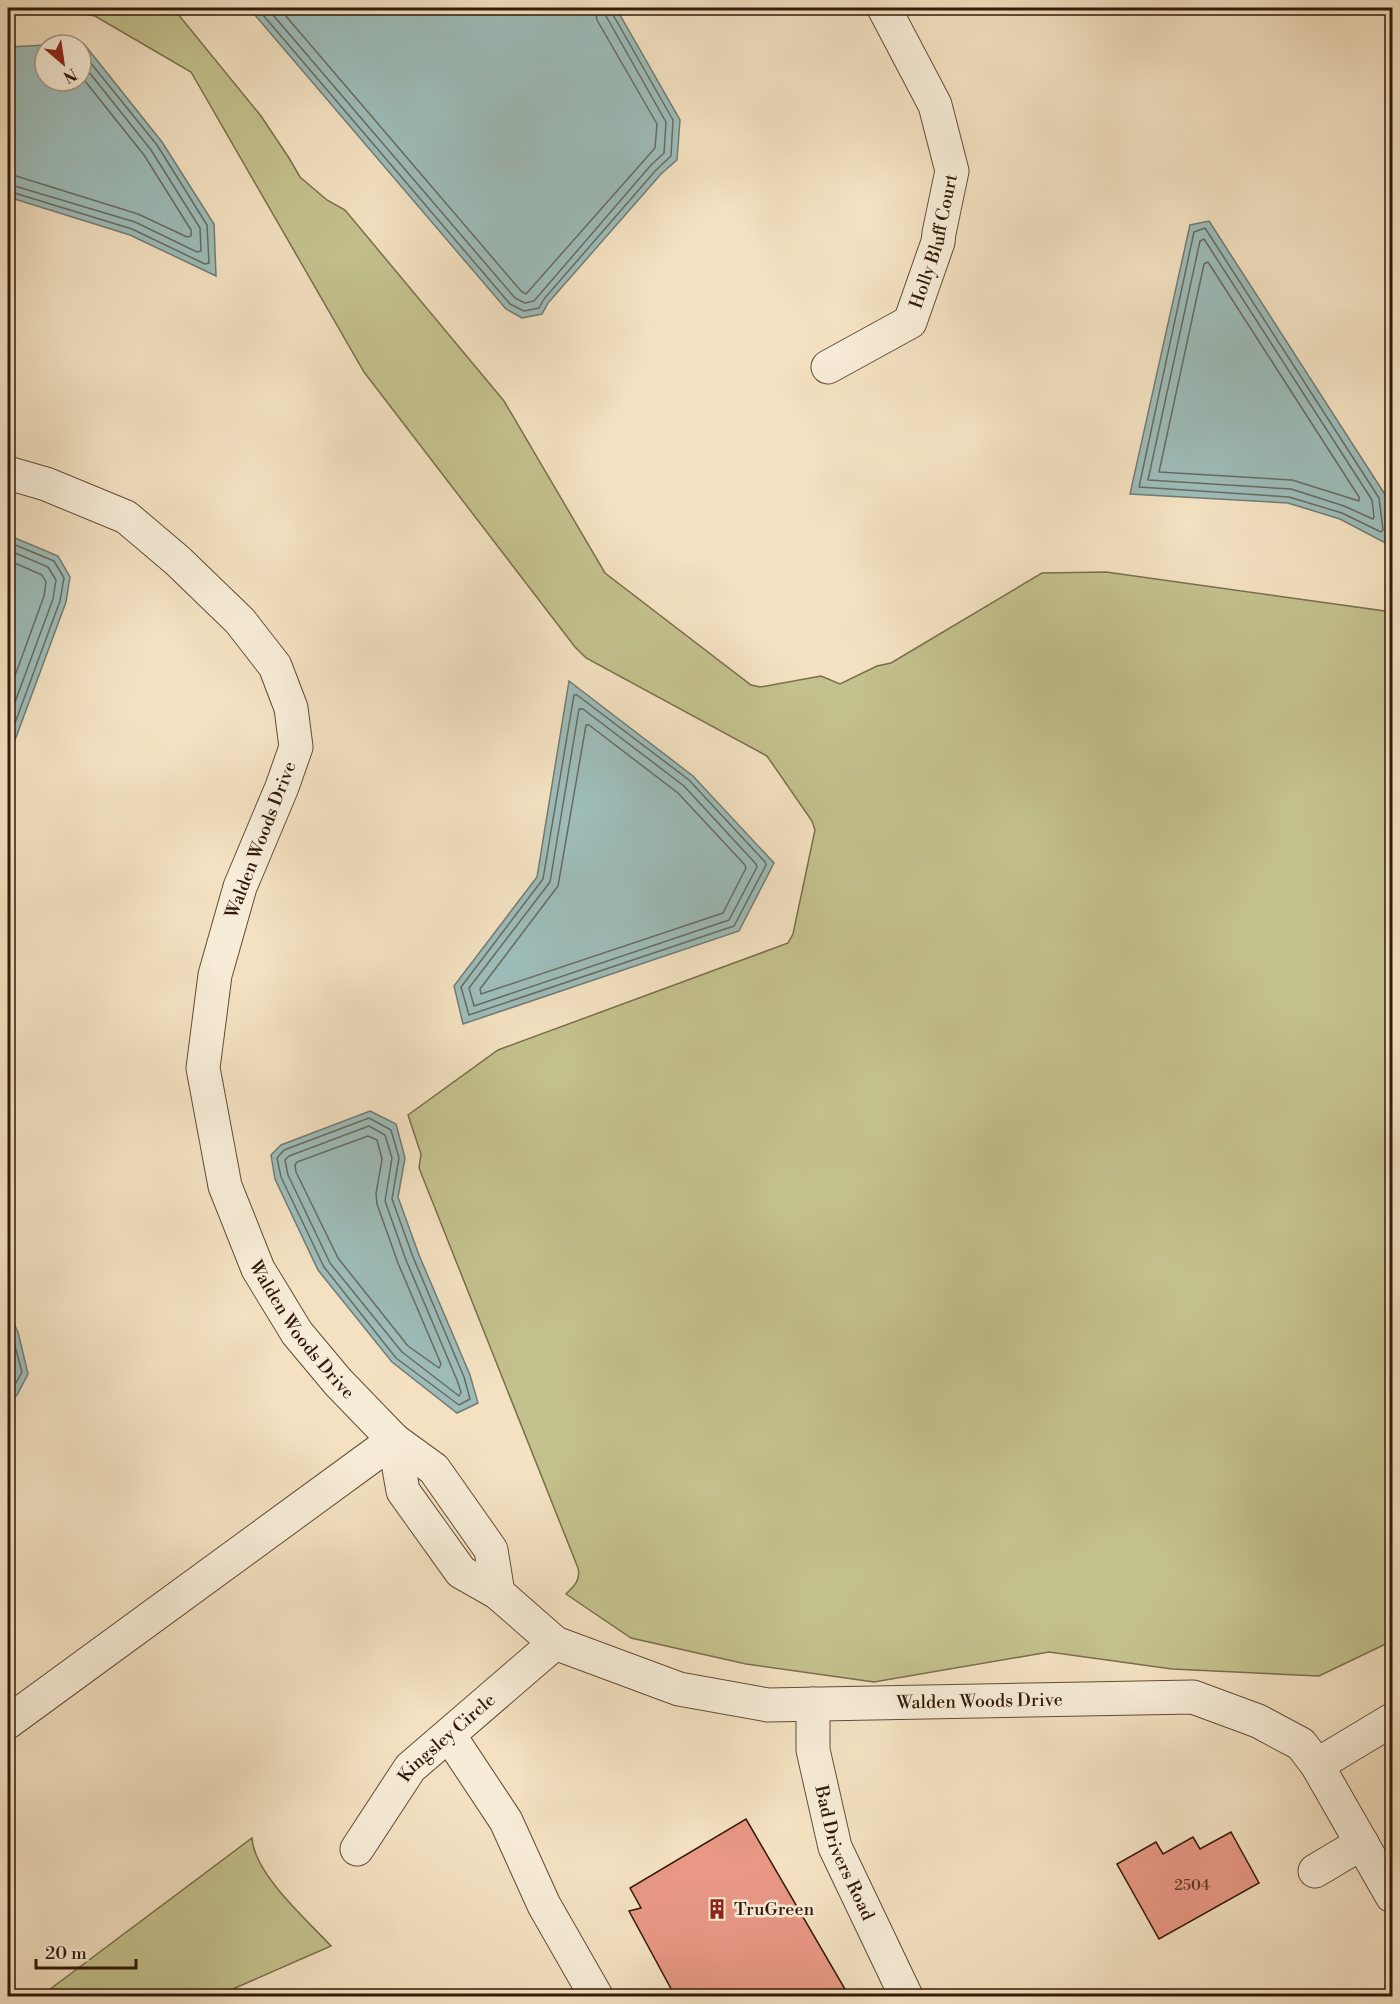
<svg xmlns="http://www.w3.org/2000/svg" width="1400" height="2004" font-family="'Libre Bodoni',serif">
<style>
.green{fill:#c3c18d;stroke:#7b6e4b;stroke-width:1.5}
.water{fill:#9dbcb9;stroke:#737b73;stroke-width:1.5}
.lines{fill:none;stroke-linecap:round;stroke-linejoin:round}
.shore{stroke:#686b61;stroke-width:1.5}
.building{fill:#e89885;stroke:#331a09;stroke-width:1.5}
.minor-casing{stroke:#634c37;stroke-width:35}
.minor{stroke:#f7ecd7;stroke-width:33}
.labels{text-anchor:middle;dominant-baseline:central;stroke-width:5;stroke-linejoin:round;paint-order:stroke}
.number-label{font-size:15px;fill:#603a28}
.street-label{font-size:18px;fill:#331a09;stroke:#f7ecd7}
.poi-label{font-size:18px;fill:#331a09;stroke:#f7ecd7;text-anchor:start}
</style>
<rect width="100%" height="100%" fill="#f3e1c1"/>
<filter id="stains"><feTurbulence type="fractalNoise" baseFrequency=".00333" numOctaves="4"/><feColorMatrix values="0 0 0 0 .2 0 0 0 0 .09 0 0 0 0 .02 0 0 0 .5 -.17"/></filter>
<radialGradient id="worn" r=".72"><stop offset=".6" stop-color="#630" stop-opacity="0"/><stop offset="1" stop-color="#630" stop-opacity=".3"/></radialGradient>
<!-- green -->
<g class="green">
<path d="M51,8H173L261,116L289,158L300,177L327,200L345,210L504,401L605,573L751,685L760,687L821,676L840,684L877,666L891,663L1042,573L1106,572L1392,612V1641L1319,1676L1172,1669L1049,1652L874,1682L746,1664L631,1638L566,1594C574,1586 581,1580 578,1568L419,1168L421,1154L408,1115L498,1050L788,943L793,934L815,830L812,821L767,756L586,658L575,647L364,372L191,72L95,16Z"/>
<path d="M252,1838C254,1874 307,1920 331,1946L217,1996H41Z"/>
</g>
<!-- water -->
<g class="water">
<path d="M249,8H616L680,120L677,160L661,174L548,303L542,314L522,318L506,309Z"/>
<path d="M84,44L162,142L214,224L216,276L130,235L8,197V47L45,45V81H81V45H61Z"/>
<path d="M1209,221L1386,496L1391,546L1340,519L1288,503L1130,494L1190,225Z"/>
<path d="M8,535L58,556L70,577L66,602L8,759Z"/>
<path d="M569,681L693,776L774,863L739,931L463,1024L454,986L537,877Z"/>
<path d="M370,1111L396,1124L405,1158L398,1197L419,1255L470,1375L478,1403L457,1413L392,1362L318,1270L275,1179L271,1155L281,1145Z"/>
<path d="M8,1312L18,1332L28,1374L17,1395L8,1403Z"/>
</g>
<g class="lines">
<!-- shore -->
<g class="shore">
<path d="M257,8L510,304L524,311L539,308L544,299L656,170L671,156L673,120L612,13L611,8"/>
<path d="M267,8L515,298L525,303L534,301L651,165L664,153L666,122L606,16L604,8"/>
<path d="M279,8L521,291L526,294L655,148L657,124L597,20L595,8"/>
<path d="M8,175L16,176L138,214L187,237L191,236V230L144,155L81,76"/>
<path d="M8,184L135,222L197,252L201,251L200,228L151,150L81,62"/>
<path d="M8,191L132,229L205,264L209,263L207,225L157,145L81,51"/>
<path d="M1205,228L1379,498L1383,530L1381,532L1342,513L1289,497L1139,487L1194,232Z"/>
<path d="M1204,239L1372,500L1374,517L1373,519L1344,506L1291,489L1148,480L1200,241Z"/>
<path d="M1208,262L1359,497V501L1292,480L1159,472L1204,264Z"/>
<path d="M8,542L54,561L64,578L60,601L8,742"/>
<path d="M8,550L48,567L56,580L53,599L8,721"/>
<path d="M8,560L42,575L46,582L44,596L8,695"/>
<path d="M574,695H577L689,780L765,862L766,865L734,926L469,1015L461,987L543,879Z"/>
<path d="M579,709H583L684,786L756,864L757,867L729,920L474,1006L469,988L550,882Z"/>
<path d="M586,725H589L678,793L745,865L746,868L723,913L481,994L480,989L558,886Z"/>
<path d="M369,1118L391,1130L399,1158L392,1199L413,1257L464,1377L470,1399L459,1405L396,1358L324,1267L281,1177L277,1158L284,1150Z"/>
<path d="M369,1126L385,1135L392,1158L385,1201L406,1260L457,1380L461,1392L459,1396L402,1352L330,1263L288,1175L285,1160L289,1156Z"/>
<path d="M368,1136L377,1140L382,1159L376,1194L377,1204L398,1263L441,1364L439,1368L408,1346L338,1258L296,1172L295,1165L297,1162Z"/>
<path d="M8,1325L12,1335L22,1372L12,1390L8,1395"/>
</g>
</g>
<!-- building -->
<g class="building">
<path d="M746,1819L849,1996H675L629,1911L641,1908L630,1888Z"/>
<path d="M1231,1832L1259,1883L1159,1939L1117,1864L1156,1842L1163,1854L1193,1837L1200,1849Z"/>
</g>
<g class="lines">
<!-- minor casing -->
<g class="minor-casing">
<g id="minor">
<path id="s1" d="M828,367L910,322L938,242L939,233L952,171L935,105L884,8"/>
<path id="s2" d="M8,473L46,484L126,517L178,561L240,621L275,666L291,708L296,747L282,787L240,887L215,975L203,1068L225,1186L258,1269L297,1333L338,1382L394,1440L8,1722"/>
<path id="s3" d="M394,1440L403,1491L461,1572L498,1593L555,1643L679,1689L768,1705L1193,1697L1258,1721L1301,1744L1317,1765L1392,1896"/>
<path d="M394,1440L434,1469L491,1550L498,1593"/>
<path id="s4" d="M813,1704V1750L835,1847L906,1996"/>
<path d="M449,1735L506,1821L544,1905L596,1996"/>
<path d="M1317,1765L1392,1720"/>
<path id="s5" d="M357,1849L410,1768L555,1643"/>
<path d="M1315,1871L1362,1843"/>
</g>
</g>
<!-- minor -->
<use href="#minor" class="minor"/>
</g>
<!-- icons -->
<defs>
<g id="building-bare" transform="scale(1.62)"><path d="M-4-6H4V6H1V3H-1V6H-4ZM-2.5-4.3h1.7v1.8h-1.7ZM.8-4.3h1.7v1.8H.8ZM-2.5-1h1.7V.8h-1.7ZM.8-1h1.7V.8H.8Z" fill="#8f2418" stroke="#f7ecd7" stroke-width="2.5" paint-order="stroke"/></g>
</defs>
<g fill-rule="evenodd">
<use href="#building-bare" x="717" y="1909"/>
</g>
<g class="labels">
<!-- number labels -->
<g class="number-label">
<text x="1192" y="1885">2504</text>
</g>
<!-- street labels -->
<g class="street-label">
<text stroke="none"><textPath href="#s1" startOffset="178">Holly Bluff Court</textPath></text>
<text transform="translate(261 840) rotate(-69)">Walden Woods Drive</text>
<text stroke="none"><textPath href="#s2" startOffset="1042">Walden Woods Drive</textPath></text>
<text stroke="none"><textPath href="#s3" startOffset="704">Walden Woods Drive</textPath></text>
<text stroke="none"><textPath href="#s5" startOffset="144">Kingsley Circle</textPath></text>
<text stroke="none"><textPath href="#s4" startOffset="154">Bad Drivers Road</textPath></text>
</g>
<!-- poi labels -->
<g class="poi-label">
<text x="734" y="1909">TruGreen</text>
</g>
</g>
<!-- margin -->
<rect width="1400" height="2004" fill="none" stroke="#f3e1c1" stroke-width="30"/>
<rect x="9" y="9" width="1382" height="1986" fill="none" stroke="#331a09" stroke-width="3"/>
<rect x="15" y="15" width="1370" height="1974" fill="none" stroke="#331a09" stroke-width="1.5"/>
<!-- north arrow -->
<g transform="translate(63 63) rotate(151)"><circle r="28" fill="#f7ecd7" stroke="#a99885" stroke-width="1.5"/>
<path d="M0-4.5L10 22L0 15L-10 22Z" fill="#8f2418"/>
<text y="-9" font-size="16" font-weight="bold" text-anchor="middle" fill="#331a09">N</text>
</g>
<!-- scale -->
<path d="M36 1959v9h100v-9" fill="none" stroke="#331a09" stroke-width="3"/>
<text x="45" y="1959" font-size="18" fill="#331a09" stroke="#f7ecd7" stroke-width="4.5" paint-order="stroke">20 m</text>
<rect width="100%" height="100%" filter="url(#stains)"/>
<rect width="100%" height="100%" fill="url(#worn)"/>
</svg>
